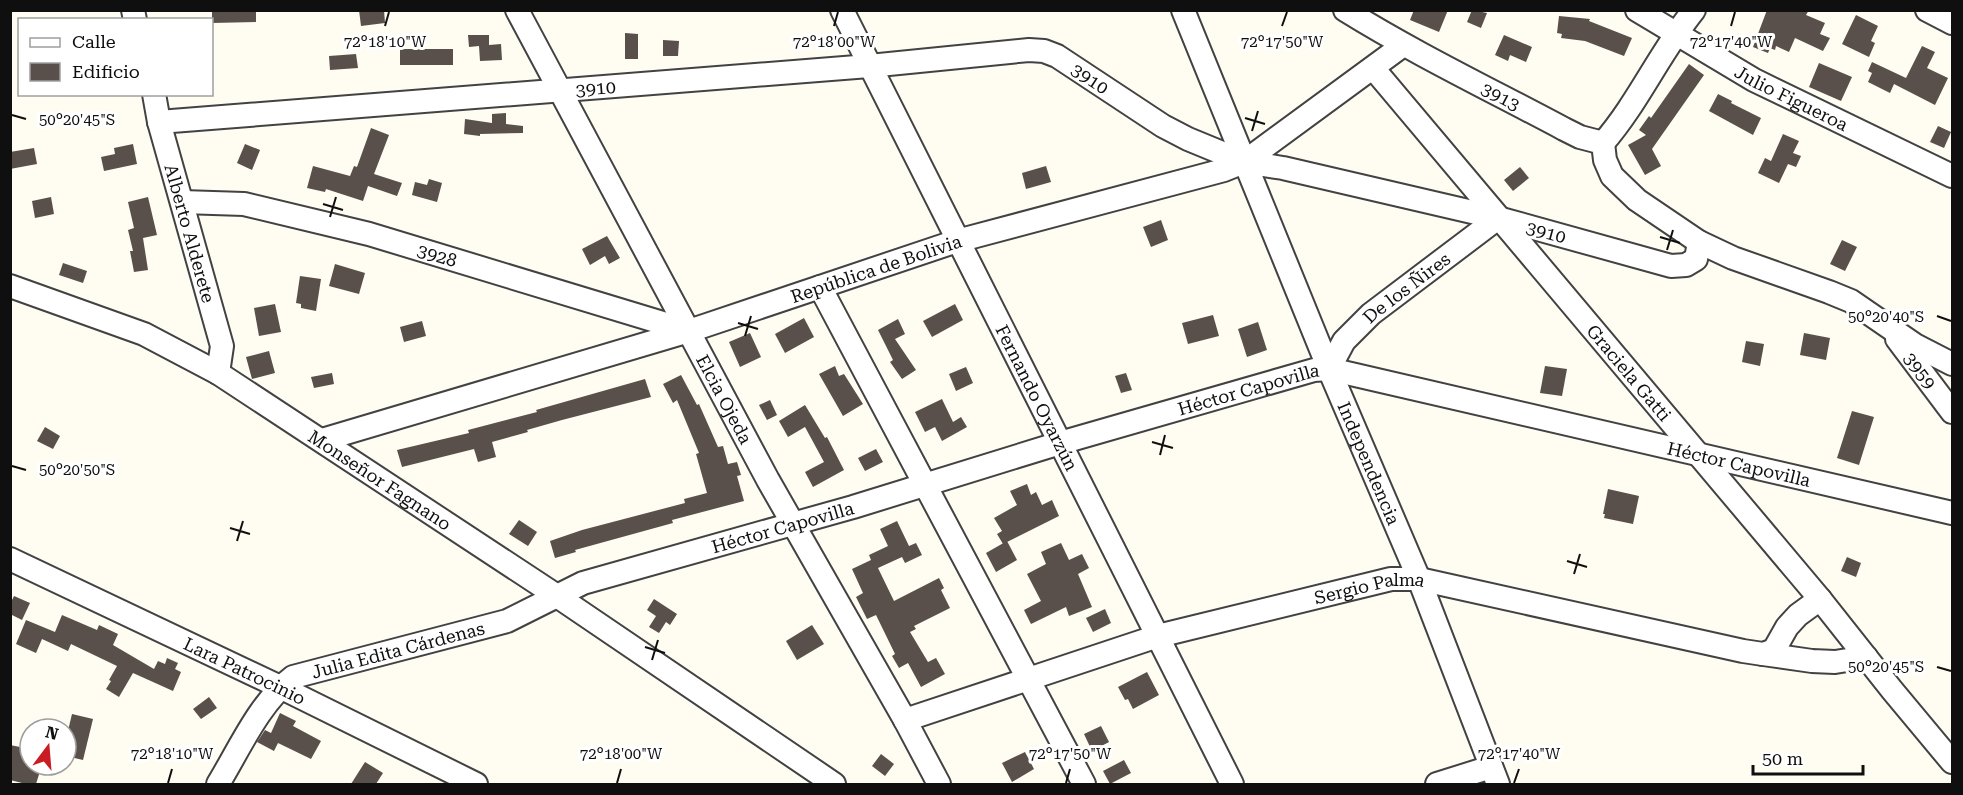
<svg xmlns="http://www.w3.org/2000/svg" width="1963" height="795" font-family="'Roboto Serif',serif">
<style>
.building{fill:#59504b}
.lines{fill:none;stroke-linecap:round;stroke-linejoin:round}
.minor-casing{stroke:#424242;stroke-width:26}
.minor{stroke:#fff;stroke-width:22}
.ticks{fill:none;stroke:#0f0f0f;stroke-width:2}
.labels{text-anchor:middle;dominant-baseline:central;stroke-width:6;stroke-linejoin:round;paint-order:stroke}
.street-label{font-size:18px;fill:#0f0f0f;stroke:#fff}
.ticks-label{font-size:15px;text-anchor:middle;fill:#0f0f0f;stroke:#fff;stroke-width:6;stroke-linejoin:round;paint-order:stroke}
</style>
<rect width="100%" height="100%" fill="#fffcf1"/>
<!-- building -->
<g class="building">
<path d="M212,10H256V22L212,23Z"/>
<path d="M359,10H384L385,23L361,26Z"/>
<path d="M1414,10H1448L1439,32L1410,20Z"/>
<path d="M1472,10L1487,13L1481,28L1467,22Z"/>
<path d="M1767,10H1809L1806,15L1825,23L1820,34L1830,38L1823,51L1795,38L1789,52L1776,46L1775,50L1770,48L1768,53L1753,47Z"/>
<path d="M1856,15L1878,26L1871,41L1875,43L1869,57L1842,44Z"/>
<path d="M1559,16L1590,19L1589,21L1632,38L1624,56L1585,41L1561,38L1562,34L1557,33Z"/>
<path d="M625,33L638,34V59H625Z"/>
<path d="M468,35H489V45L501,44L502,60L480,61L479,46L469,47Z"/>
<path d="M1504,35L1532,47L1526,62L1510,55L1508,61L1495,55Z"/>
<path d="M663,40L679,41L678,56H663Z"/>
<path d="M1922,46L1935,52L1927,68L1948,78L1935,105L1894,84L1890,93L1868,82L1872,73L1868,71L1872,62L1906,78Z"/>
<rect x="400" y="49" width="53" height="16"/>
<path d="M356,54L358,68L330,70L329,56Z"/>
<path d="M1819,63L1852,77L1841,101L1809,87Z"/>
<path d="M1689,64L1704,75L1652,149L1661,166L1645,175L1628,145L1646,135L1639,130L1649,116L1651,118Z"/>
<path d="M1718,94L1732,101L1731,103L1761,118L1753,135L1709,111Z"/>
<path d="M506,113V124L523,126V133L480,134V136L464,134L465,119L492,123V114Z"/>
<path d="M1938,126L1951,132L1944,148L1930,142Z"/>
<path d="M371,128L389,135L374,174L402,183L397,196L368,186L363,201L326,189L325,192L307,188L313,166L350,176L354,166L357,167Z"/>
<path d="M1783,134L1799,141L1793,153L1801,156L1796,167L1788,164L1779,183L1758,173L1765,158L1771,161Z"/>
<path d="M133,144L137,164L104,171L101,157L115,154L114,148Z"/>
<path d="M245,144L260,150L252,170L237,163Z"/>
<path d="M34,148L37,164L10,169V152Z"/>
<path d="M1046,166L1051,182L1026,189L1022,173Z"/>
<path d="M1520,167L1529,178L1513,191L1504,180Z"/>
<path d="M429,179L442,183L437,202L412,195L415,182L427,185Z"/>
<path d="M51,197L54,214L35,218L32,201Z"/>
<path d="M148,197L157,235L143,238L148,270L134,272L130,251H133L128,230L134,228L128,202Z"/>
<path d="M1161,220L1168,240L1151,247L1143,227Z"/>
<path d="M607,236L620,258L609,264L605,256L590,265L582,249Z"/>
<path d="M1842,240L1857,247L1845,271L1830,264Z"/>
<path d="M63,263L87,271L83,283L59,275Z"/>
<path d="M335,264L365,273L359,294L329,286Z"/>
<path d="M300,276L321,279L316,311L301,308V304L296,303Z"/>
<path d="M275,304L281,332L259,336L254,308Z"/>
<path d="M955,304L963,320L932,337L923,321Z"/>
<path d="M1213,315L1219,336L1188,344L1182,323Z"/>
<path d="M804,318L814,337L785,353L775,334Z"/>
<path d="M898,319L905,334L895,339L916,370L902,379L890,362L893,360L878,330Z"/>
<path d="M422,321L426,336L404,342L400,327Z"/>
<path d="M1258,322L1267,350L1247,357L1238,329Z"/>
<path d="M750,333L761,357L740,367L729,342Z"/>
<path d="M1804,333L1830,338L1826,360L1800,355Z"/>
<path d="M1746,341L1764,344L1760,366L1742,362Z"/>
<path d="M269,351L275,373L252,379L246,357Z"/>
<path d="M835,366L839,376L844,374L863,404L843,416L819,374Z"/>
<path d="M1545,366L1567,369L1562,396L1540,393Z"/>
<path d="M966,367L973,383L956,391L949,374Z"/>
<path d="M332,373L334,384L314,388L311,377Z"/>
<path d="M1126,373L1132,390L1121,393L1115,376Z"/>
<path d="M681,375L697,405L699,404L718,447L723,446L728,464L737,462L741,475L737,476L744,501L672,520L673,523L575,550L576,552L555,558L550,541L582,530L685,503L684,499L707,493L696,454L699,453L677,400L673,403L663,384Z"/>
<path d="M645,379L651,397L562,420L527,430L528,432L492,442L496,457L478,462L474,449L402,467L397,450L469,433L468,430L537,412L536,410Z"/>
<path d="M942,399L953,422L961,417L967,427L942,441L935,427L925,432L915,412Z"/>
<path d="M770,400L777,415L767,420L759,405Z"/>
<path d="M805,405L825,438L827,437L844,470L813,487L805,472L824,462L805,427L788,437L779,421Z"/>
<path d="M1852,411L1874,417L1859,465L1837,458Z"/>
<path d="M45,427L60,436L53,449L37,441Z"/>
<path d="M876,449L883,462L865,471L858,458Z"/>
<path d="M1027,484L1031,495L1036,492L1042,505L1052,500L1059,516L1003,544L997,534L1002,531L994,518L1017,505L1010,491Z"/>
<path d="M1608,489L1639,496L1633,524L1604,518L1605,514H1603Z"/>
<path d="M519,520L537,532L528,546L509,534Z"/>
<path d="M897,521L909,546L916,543L922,555L905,563L902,557L878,568L894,601L939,578L944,588L941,590L950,608L914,626L916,629L910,632L928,662L936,658L945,674L921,687L908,663L899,668L892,656L895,654L876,615L867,619L856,597L863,593L852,569L871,560L869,555L888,546L880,529Z"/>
<path d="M1007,541L1017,560L996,572L986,553Z"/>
<path d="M1061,543L1069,560L1082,554L1089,568L1078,574L1092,607L1069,616L1066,607L1031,624L1024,610L1041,601L1027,574L1046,564L1041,552Z"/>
<path d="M1847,557L1861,563L1856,577L1841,571Z"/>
<path d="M14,596L30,603L22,620L10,614V604Z"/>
<path d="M654,599L677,614L670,625L666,622L659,633L649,627L656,616L647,610Z"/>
<path d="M1105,609L1111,623L1093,632L1086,618Z"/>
<path d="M62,615L97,630L99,625L118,634L113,645L154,669L158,661L165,664L167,658L178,663L175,669L181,672L173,691L133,673L119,697L106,689L111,681L109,680L117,666L71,644L68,651L42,639L36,653L16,644L26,620L55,632Z"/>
<path d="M812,625L824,644L797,660L786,641Z"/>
<path d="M1147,672L1159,695L1133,709L1128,699L1125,700L1118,687Z"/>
<path d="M209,697L217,708L201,719L193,709Z"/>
<path d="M280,713L296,721L293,726L321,741L311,759L278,743L274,751L257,742L265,730L271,733Z"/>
<path d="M72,714L93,719L83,760L66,756V739Z"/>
<path d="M1101,726L1109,742L1092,751L1084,734Z"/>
<path d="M10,745L30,749V765H42L36,784H26L10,780Z"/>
<path d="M1025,752L1034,769L1012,782L1002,763Z"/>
<path d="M881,754L894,764L885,776L872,766Z"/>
<path d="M1124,760L1131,773L1110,784L1103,771Z"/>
<path d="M365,762L383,773L376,784H351Z"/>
</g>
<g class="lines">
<!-- minor casing -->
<g class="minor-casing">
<g id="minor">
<path d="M133,10L135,20"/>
<path id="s1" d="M517,10L768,480L905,720L939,784"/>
<path id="s2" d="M842,10L1232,784"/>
<path id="s3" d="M1183,10L1329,369L1419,579L1498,784"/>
<path id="s4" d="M1345,10C1416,54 1491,90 1564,129L1580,137L1603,143"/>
<path id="s5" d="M1637,10L1754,80L1952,176"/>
<path d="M1927,10L1952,23"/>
<path id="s6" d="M1373,68L1820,599L1892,690L1952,762"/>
<path id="s7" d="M154,94L159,122L222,346L218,373"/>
<path id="s8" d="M159,122L869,66L1029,50L1044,51L1057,56L1163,126L1188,139L1244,162L1283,168L1498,218L1671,266L1686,265L1696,259L1699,242"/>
<path d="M1603,143L1605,160L1612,176L1637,200L1699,242L1733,258L1829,292L1851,301L1915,345L1952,364"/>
<path d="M1603,143C1638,103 1660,52 1694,10"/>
<path id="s9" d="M182,202L244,204L369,234L689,331"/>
<path id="s10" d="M10,286L144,334L218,373L557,596L834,784"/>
<path d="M820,287L1084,784"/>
<path id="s11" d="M1897,339L1952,412"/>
<path id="s12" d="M1329,369L1344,341L1371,314L1498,218"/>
<path id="s13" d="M322,440L689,331L957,241L1224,170L1244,162L1402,46"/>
<path id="s14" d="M10,559L280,687L476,784"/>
<path d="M1763,654L1812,661L1835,662L1866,657"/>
<path id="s15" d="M905,720L1158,636L1391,579H1419L1743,651L1763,654L1774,650L1787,627L1798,615L1820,599"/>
<path id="s16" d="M218,784C240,748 259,703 293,677L507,621L583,583L853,507L1060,443L1314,370L1329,369L1351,374L1952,513"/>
<path d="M1437,784L1491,767"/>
</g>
</g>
<!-- minor -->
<use href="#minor" class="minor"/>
</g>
<!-- ticks -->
<path class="ticks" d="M385,26L389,12M834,26L838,12M1282,26L1287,12M1731,26L1735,12M12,115L26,119M1245,118L1265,124M1252,131L1258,111M323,204L343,210M330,217L336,197M1660,237L1680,243M1667,250L1673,230M1937,316L1951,321M738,323L758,329M745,336L751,316M1152,442L1173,448M1160,455L1165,435M12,466L26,470M230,528L250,534M237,541L243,521M1567,561L1587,567M1574,574L1580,554M645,647L665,653M652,660L658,640M1937,667L1951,671M168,783L172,769M617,783L621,769M1066,783L1070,769M1514,783L1519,769"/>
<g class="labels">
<!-- street labels -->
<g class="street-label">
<text stroke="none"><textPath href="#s8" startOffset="942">3910</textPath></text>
<text stroke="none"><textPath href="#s8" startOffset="438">3910</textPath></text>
<text stroke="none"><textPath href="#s4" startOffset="178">3913</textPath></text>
<text stroke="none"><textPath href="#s5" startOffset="178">Julio Figueroa</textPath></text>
<text stroke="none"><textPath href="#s8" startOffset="1428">3910</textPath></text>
<text stroke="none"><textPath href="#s7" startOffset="144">Alberto Alderete</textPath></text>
<text stroke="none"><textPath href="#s9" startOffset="262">3928</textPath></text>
<text stroke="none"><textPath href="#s13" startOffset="580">República de Bolivia</textPath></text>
<text stroke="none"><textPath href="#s12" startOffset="114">De los Ñires</textPath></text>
<text stroke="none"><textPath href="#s11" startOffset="39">3959</textPath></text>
<text stroke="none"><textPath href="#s6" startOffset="398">Graciela Gatti</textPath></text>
<text stroke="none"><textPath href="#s16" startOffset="1131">Héctor Capovilla</textPath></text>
<text stroke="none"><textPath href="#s2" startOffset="434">Fernando Oyarzún</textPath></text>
<text stroke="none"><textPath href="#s1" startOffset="441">Elcia Ojeda</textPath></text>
<text stroke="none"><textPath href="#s16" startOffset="1635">Héctor Capovilla</textPath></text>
<text stroke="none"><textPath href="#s3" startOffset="490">Independencia</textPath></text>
<text stroke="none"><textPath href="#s10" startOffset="420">Monseñor Fagnano</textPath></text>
<text stroke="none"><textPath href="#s16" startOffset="645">Héctor Capovilla</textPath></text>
<text stroke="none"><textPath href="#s15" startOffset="484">Sergio Palma</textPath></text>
<text stroke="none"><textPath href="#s16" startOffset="240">Julia Edita Cárdenas</textPath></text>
<text stroke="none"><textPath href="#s14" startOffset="260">Lara Patrocinio</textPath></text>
</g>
</g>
<g class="ticks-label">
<text x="385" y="47">72°18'10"W</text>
<text x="834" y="47">72°18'00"W</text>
<text x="1282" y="47">72°17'50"W</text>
<text x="1731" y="47">72°17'40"W</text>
<text x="77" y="125">50°20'45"S</text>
<text x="1886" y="322">50°20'40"S</text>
<text x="77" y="475">50°20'50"S</text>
<text x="1886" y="672">50°20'45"S</text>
<text x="172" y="759">72°18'10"W</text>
<text x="621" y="759">72°18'00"W</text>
<text x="1070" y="759">72°17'50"W</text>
<text x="1519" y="759">72°17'40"W</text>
</g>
<!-- border -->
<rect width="1963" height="795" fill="none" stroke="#0f0f0f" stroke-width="24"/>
<!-- legend -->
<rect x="18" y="18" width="195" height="78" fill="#ffffff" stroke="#9f9f9f" stroke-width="1.5"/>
<rect x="30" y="38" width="30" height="9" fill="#ffffff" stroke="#9f9f9f" stroke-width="1.5"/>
<text x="72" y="48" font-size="18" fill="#0f0f0f">Calle</text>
<rect x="30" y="63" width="30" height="18" fill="#59504b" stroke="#9f9f9f" stroke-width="1.5"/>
<text x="72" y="78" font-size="18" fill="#0f0f0f">Edificio</text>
<!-- north arrow -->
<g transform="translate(48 747) rotate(16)"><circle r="28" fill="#ffffff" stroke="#9f9f9f" stroke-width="1.5"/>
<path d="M0-4.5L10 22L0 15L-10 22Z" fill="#ca1c23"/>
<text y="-9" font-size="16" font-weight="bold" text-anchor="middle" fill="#0f0f0f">N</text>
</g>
<!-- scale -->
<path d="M1753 765v9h110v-9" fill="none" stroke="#0f0f0f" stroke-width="3"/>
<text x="1762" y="765" font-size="18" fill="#0f0f0f" stroke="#ffffff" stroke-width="4.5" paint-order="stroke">50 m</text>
</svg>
